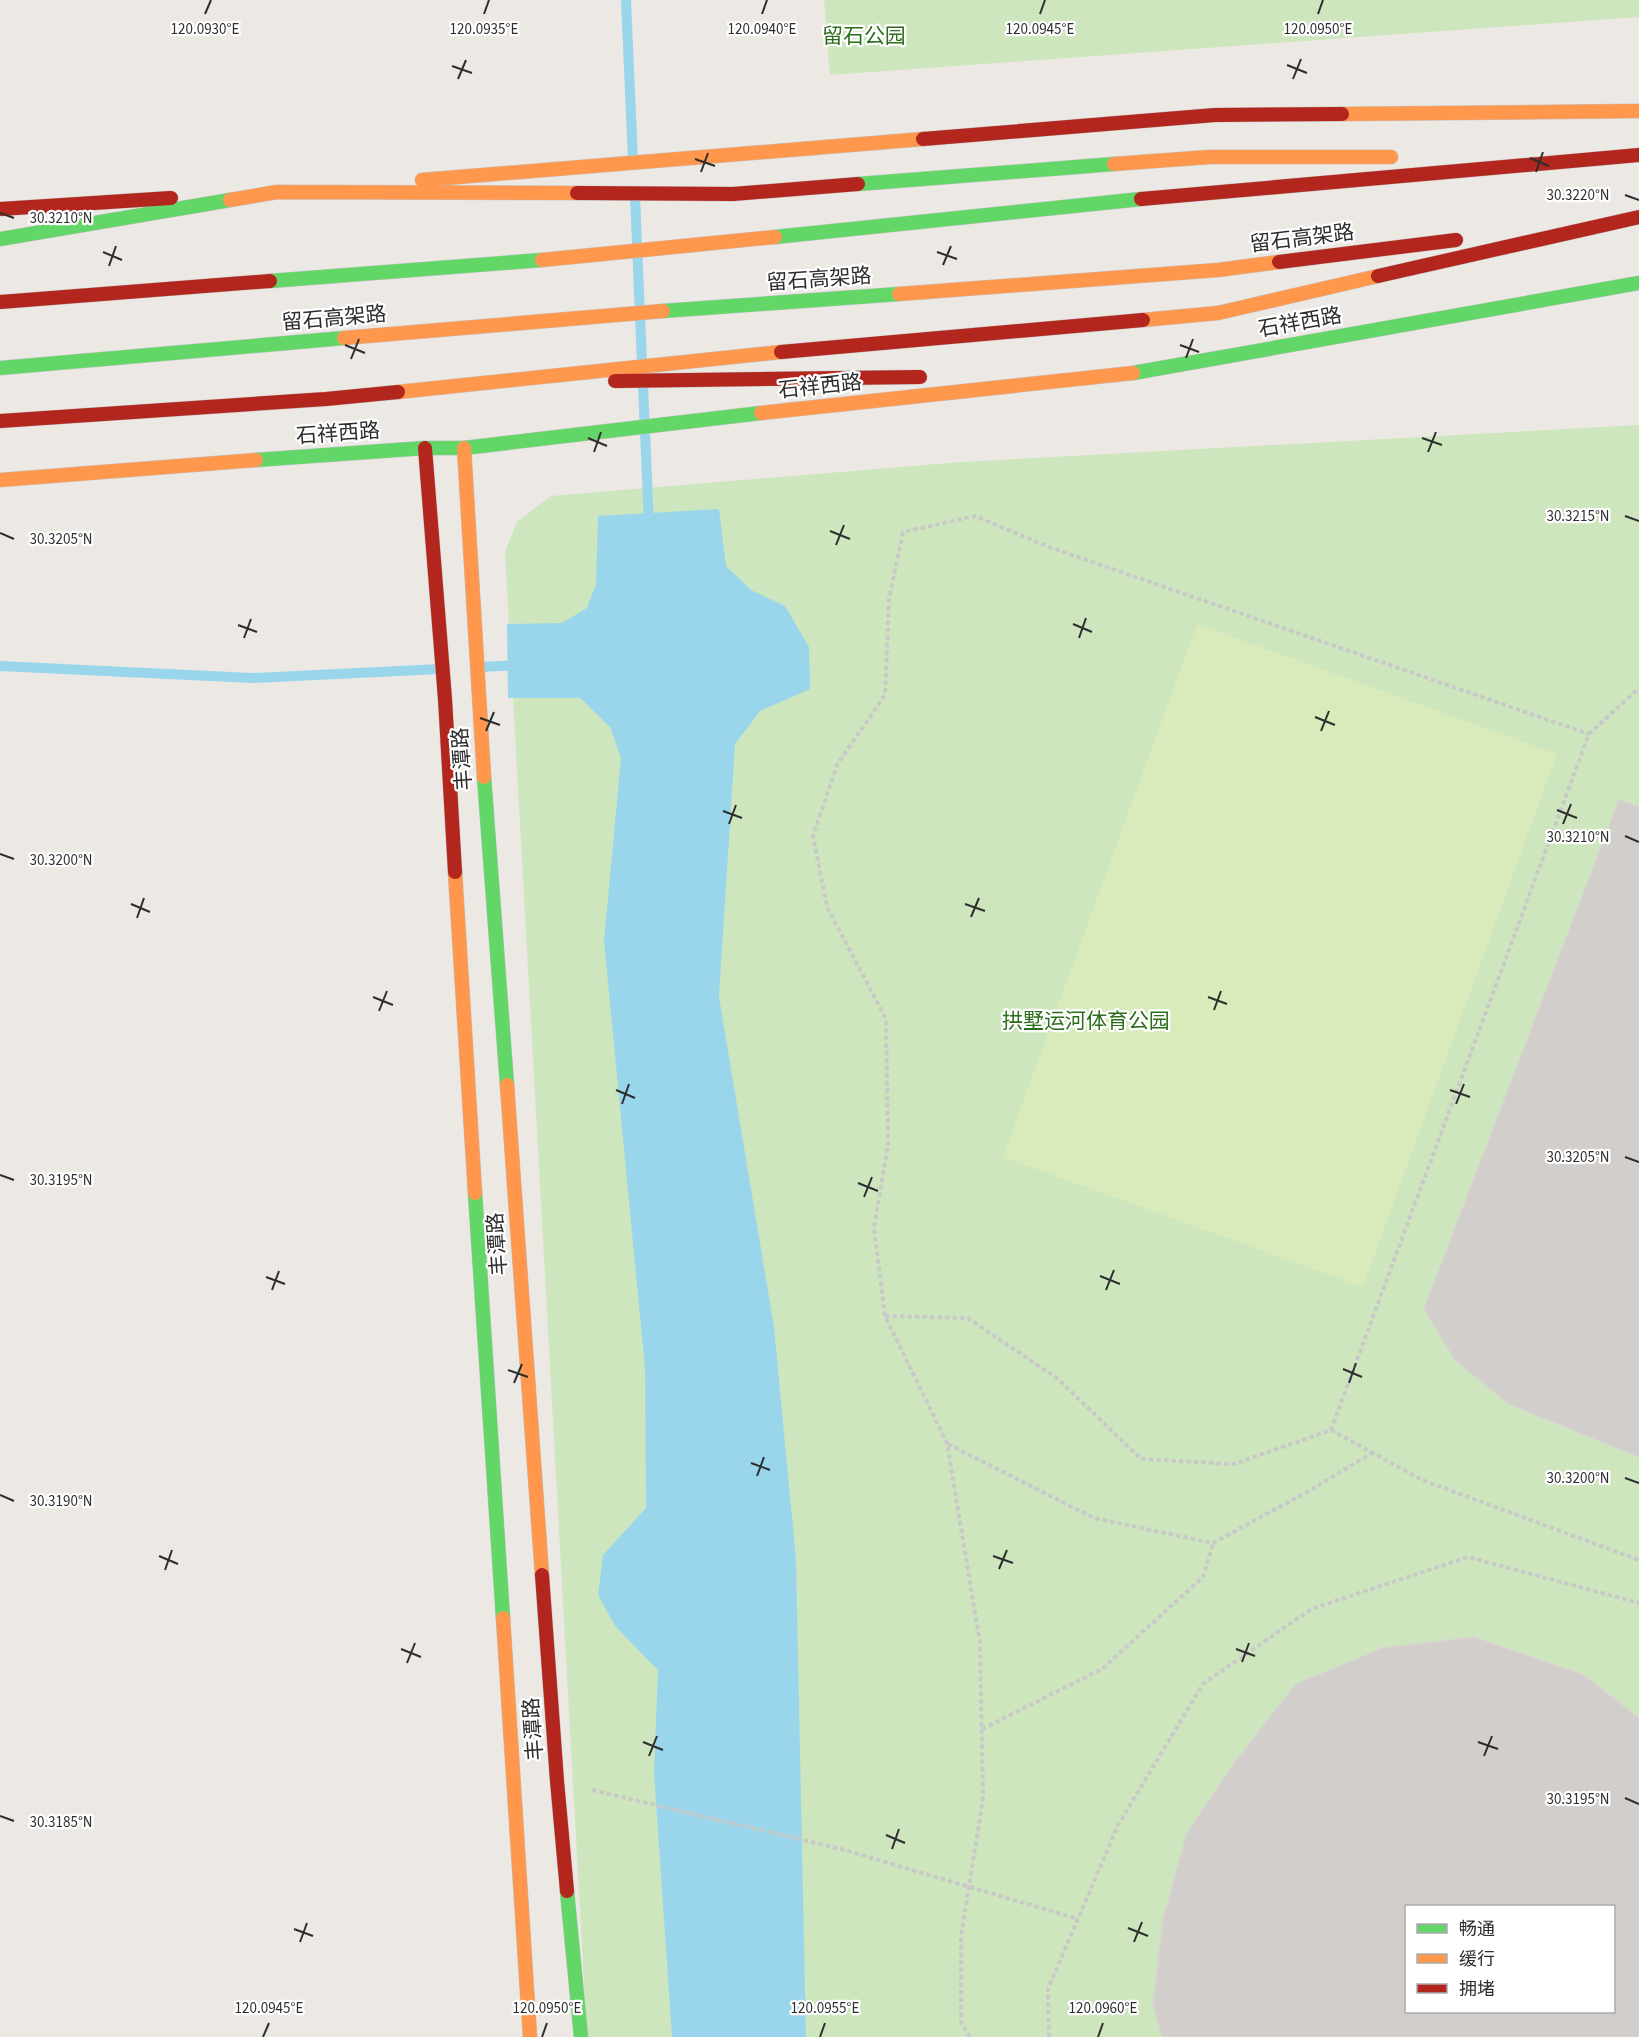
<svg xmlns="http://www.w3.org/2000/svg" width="1639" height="2037" font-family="'Source Sans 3','Noto Sans SC',sans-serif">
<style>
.green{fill:#cee6be;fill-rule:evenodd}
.pitch{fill:#d9eabb}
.water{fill:#99d6ec}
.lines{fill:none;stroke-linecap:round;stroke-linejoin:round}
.stream{stroke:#99d6ec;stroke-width:10}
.building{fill:#d1cecb;stroke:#d7d4d0;stroke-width:1.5;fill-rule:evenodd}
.fast-casing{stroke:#c5c4c5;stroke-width:15}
.slow-casing{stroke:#c5c4c5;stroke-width:15}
.jam-casing{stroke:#c5c4c5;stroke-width:15}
.path{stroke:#c9c9c8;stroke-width:4;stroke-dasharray:4.5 3;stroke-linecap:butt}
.fast{stroke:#63d668;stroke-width:14}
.slow{stroke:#ff974d;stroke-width:14}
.jam{stroke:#b3261e;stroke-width:14}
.ticks{fill:none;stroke:#2e2e2e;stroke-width:2}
.labels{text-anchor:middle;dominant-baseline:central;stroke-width:4.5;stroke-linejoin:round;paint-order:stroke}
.park-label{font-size:21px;fill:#2c6e1b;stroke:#fff}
.street-label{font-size:21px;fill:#2e2e2e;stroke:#fff}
.ticks-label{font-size:15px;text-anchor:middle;fill:#2e2e2e;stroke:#fff;stroke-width:4.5;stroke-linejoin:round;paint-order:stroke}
</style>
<rect width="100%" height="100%" fill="#ece8e4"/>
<!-- green -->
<g class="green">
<path d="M824,0H1639V17L830,75Z"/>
<path d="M1639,425V2037H587L505,552L517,522L551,496L961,462ZM1406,1906H1614V2012H1406Z"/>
</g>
<!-- pitch -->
<path class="pitch" d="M1197,624L1557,754L1363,1287L1003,1157Z"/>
<!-- water -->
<path class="water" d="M719,509L726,566L751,590L785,606L809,647L810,689L760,711L735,744L719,997L774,1327L796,1559L806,2037H672L654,1773L658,1670L615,1626L598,1595L603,1555L646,1508L645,1368L604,941L621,758L610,727L580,698H508L507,624L562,623L587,608L596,584L598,516Z"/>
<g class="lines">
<!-- stream -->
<g class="stream">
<path d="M626,0L633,160"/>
<path d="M635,196L642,364"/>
<path d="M643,385L649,525"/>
<path d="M0,666L252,678L440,669"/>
<path d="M480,667L521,665"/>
</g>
</g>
<!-- building -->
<g class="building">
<path d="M1619,800L1639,807V1457L1509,1404L1455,1360L1424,1309Z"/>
<path d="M1474,1637L1583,1675L1639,1718V2037H1162L1153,2005L1163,1919L1187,1833L1237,1759L1296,1684L1383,1648ZM1406,1906H1614V2012H1406Z"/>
</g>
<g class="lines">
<!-- fast casing -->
<g class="fast-casing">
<g id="fast">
<path d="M858,184L1114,164"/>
<path d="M775,237L1141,199"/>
<path d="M0,239L230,200"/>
<path d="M270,281L542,260"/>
<path d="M663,311L899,294"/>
<path d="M0,368L344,338"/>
<path d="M1133,373L1639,283"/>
<path d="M256,460L425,448H464L761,413"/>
<path d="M484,777L507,1085"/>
<path d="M475,1193L503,1618"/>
<path d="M567,1891L581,2037"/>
</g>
</g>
<!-- slow casing -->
<g class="slow-casing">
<g id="slow">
<path d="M1342,114L1639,111"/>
<path d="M1114,164L1209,157H1391"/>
<path d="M422,180L923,139"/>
<path d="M230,200L277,192L577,193"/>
<path d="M542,260L775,237"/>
<path d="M899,294L1218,270L1279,262"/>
<path d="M1143,320L1218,313L1378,276"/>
<path d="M344,338L663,311"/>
<path d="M398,392L781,352"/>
<path d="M761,413L1133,373"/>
<path d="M464,448L484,777"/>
<path d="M0,480L256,460"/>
<path d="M455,872L475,1193"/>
<path d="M507,1085L542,1575"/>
<path d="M503,1618L530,2037"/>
</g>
</g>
<!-- jam casing -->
<g class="jam-casing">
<g id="jam">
<path d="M923,139L1215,115L1342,114"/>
<path d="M577,193L733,194L858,184"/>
<path d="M1141,199L1639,155"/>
<path d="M0,209L171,198"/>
<path d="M1279,262L1456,240"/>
<path d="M1378,276L1639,217"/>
<path d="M0,302L270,281"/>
<path d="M781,352L1143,320"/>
<path d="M615,381L920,377"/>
<path d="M0,421L326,399L398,392"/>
<path d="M425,448L445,699L455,872"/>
<path d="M542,1575L557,1781L567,1891"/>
</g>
</g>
<!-- path -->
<g class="path">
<path d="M885,1316L968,1318L1058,1379L1141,1459L1234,1464L1331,1430L1589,734L1639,688"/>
<path d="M1331,1430L1422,1480L1639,1560"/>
<path d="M948,1444L1094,1518L1213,1543L1307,1492L1372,1453"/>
<path d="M982,1729L1102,1669L1203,1577L1213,1543"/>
<path d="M592,1790L841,1849L1078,1919"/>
<path d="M970,2037L961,2022V1936L983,1799L980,1643L947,1443L885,1316L874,1228L888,1145L886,1019L827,907L813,836L837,765L885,695L889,599L903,532L975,516L1049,547L1589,734"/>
<path d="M1049,2037L1048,1989L1118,1825L1203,1684L1311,1609L1468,1557L1639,1603"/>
</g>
<!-- fast -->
<use href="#fast" class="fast"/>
<!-- slow -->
<use href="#slow" class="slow"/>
<!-- jam -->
<use href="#jam" class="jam"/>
</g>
<!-- ticks -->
<path class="ticks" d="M205,14L211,0M484,14L489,0M762,14L767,0M1040,14L1045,0M1318,14L1323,0M1287,65L1307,73M452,66L472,73M458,79L466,60M1293,79L1301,59M1530,158L1549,166M695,159L715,166M701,172L708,153M1536,172L1543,152M1625,195L1639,200M0,213L14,218M103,252L122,260M937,252L957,259M943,265L951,246M109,266L116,246M345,345L365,353M1180,345L1199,352M1186,358L1193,339M351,359L359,339M588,438L607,446M1422,438L1442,445M594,452L601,432M1428,452L1436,432M1625,516L1639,521M830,531L850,539M0,533L14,539M836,545L844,525M1073,624L1092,632M238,625L257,632M244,638L251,619M1079,638L1086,618M1315,717L1335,725M480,718L500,725M486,731L494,712M1321,731L1329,711M1557,810L1577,818M723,811L742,818M729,824L736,805M1563,824L1571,804M1625,836L1639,842M0,854L14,859M131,904L150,912M965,904L985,911M971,917L979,898M137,918L144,898M373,997L393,1005M1208,997L1227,1004M1214,1010L1221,991M379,1011L387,991M616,1090L635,1098M1450,1090L1470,1097M622,1104L629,1084M1456,1104L1464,1084M1625,1157L1639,1162M0,1175L14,1180M858,1183L878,1191M864,1197L872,1177M1100,1276L1120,1284M266,1277L285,1284M272,1290L279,1271M1106,1290L1114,1270M1343,1369L1362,1377M508,1370L528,1377M514,1383L522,1364M1349,1383L1356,1363M751,1463L770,1470M757,1476L764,1457M1625,1478L1639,1483M0,1495L14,1501M159,1556L178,1564M993,1556L1013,1563M999,1569L1007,1550M165,1570L172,1550M401,1649L421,1657M1236,1649L1255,1656M1242,1662L1249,1643M407,1663L415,1643M643,1742L663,1750M1478,1742L1498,1749M649,1756L657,1736M1484,1756L1492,1736M1625,1798L1639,1804M0,1816L14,1821M886,1835L905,1843M892,1849L899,1829M1128,1928L1148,1936M294,1929L313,1936M300,1942L307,1923M1134,1942L1142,1922M263,2037L269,2023M542,2037L547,2023M820,2037L825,2023M1098,2037L1103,2023"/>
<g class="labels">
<!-- park labels -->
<g class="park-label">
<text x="864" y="36">留石公园</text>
<text x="1086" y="1021">拱墅运河体育公园</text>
</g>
<!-- street labels -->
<g class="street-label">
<text transform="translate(1302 238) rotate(-7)">留石高架路</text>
<text transform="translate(819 279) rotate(-4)">留石高架路</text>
<text transform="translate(334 318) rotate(-5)">留石高架路</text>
<text transform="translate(1300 322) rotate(-10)">石祥西路</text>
<text transform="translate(820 386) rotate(-6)">石祥西路</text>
<text transform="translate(338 433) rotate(-4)">石祥西路</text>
<text transform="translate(462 759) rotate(-94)">丰潭路</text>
<text transform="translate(497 1244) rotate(-94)">丰潭路</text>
<text transform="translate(533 1729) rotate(-94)">丰潭路</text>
</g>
</g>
<g class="ticks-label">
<text x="205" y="34">120.0930°E</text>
<text x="484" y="34">120.0935°E</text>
<text x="762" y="34">120.0940°E</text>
<text x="1040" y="34">120.0945°E</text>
<text x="1318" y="34">120.0950°E</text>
<text x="1578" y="200">30.3220°N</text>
<text x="61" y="223">30.3210°N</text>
<text x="1578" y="521">30.3215°N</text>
<text x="61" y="544">30.3205°N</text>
<text x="1578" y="842">30.3210°N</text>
<text x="61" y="865">30.3200°N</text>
<text x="1578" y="1162">30.3205°N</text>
<text x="61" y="1185">30.3195°N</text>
<text x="1578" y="1483">30.3200°N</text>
<text x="61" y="1506">30.3190°N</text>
<text x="1578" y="1804">30.3195°N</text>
<text x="61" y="1827">30.3185°N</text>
<text x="269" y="2013">120.0945°E</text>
<text x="547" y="2013">120.0950°E</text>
<text x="825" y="2013">120.0955°E</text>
<text x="1103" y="2013">120.0960°E</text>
</g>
<!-- legend -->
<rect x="1405" y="1905" width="210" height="108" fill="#ffffff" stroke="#ababab" stroke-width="1.5"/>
<rect x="1417" y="1924" width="30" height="9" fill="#63d668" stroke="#ababab" stroke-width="1.5"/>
<text x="1459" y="1935" font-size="18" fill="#2e2e2e">畅通</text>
<rect x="1417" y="1954" width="30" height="9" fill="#ff974d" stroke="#ababab" stroke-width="1.5"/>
<text x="1459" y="1965" font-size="18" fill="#2e2e2e">缓行</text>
<rect x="1417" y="1984" width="30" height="9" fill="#b3261e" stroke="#ababab" stroke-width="1.5"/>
<text x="1459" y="1995" font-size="18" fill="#2e2e2e">拥堵</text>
</svg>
